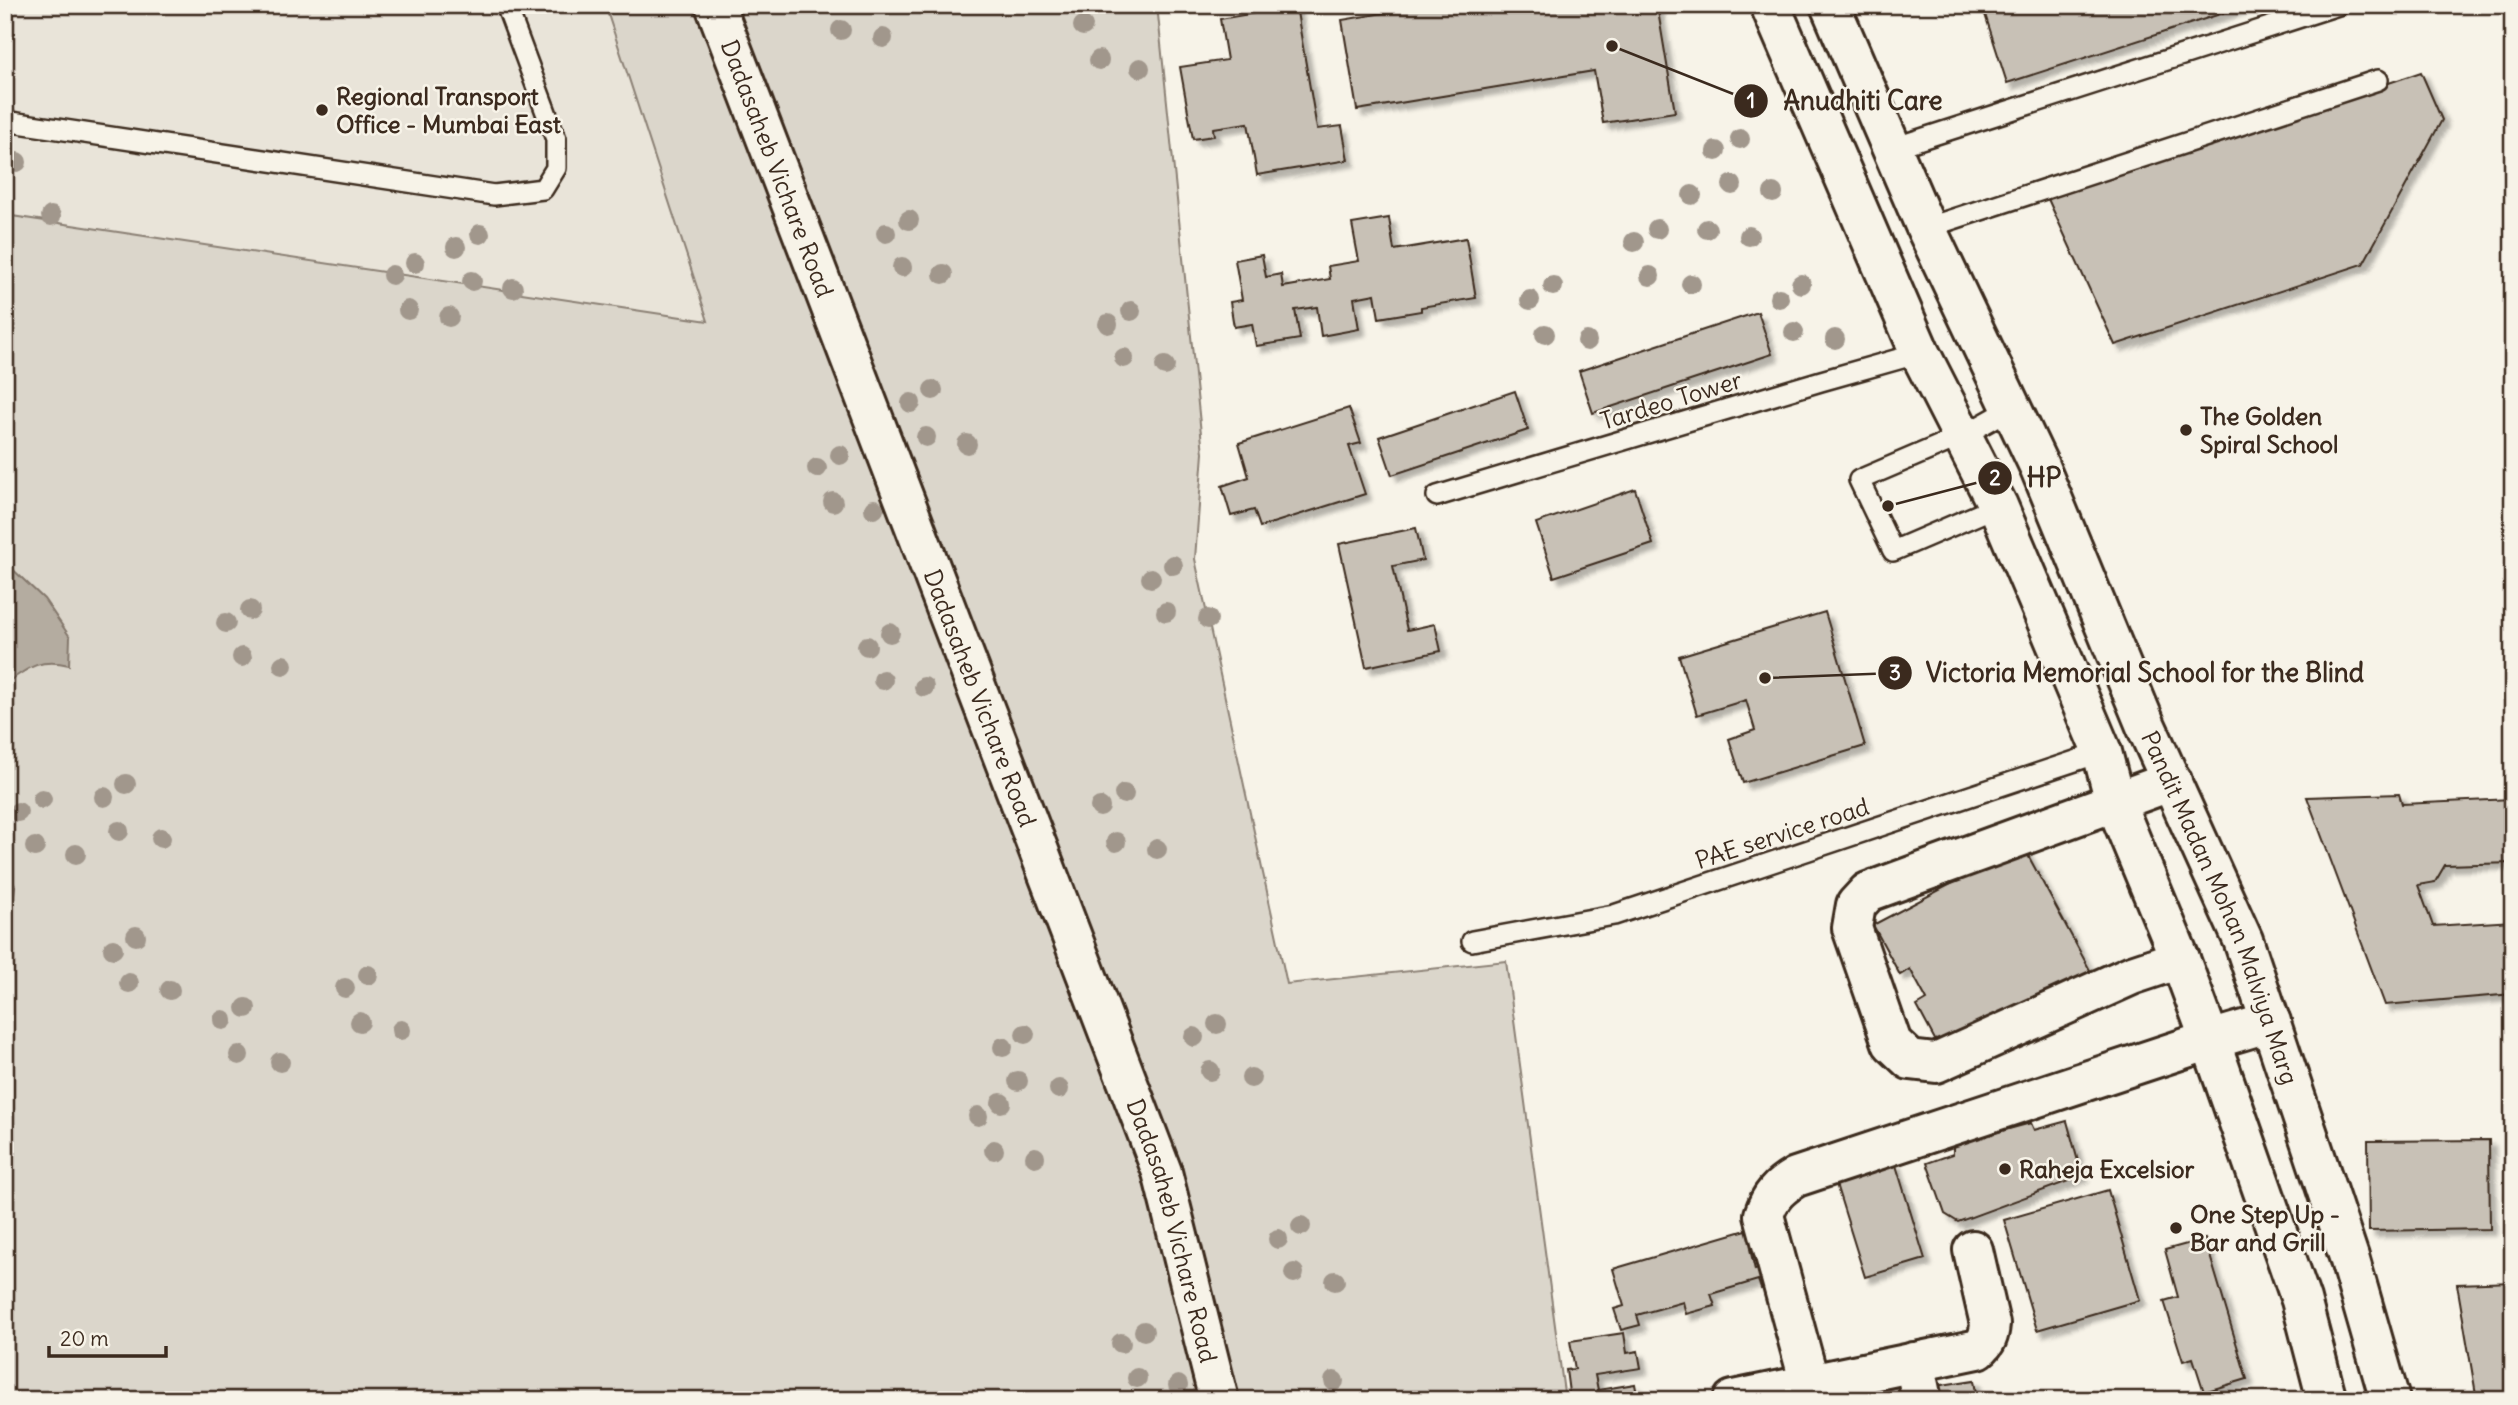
<svg xmlns="http://www.w3.org/2000/svg" width="2518" height="1405" font-family="Delius,sans-serif">
<style>
.built{fill:#e9e4d9}
.green{fill:#dbd6cb;stroke:#8b8074;stroke-width:2}
.water{fill:#b4aca0;stroke:#84786c;stroke-width:2}
.building{fill:#c8c1b6;stroke:#3b2a1e;stroke-width:2;filter:url(#shadow)}
.lines{fill:none;stroke-linecap:round;stroke-linejoin:round}
.service-casing{stroke:#3b2a1e;stroke-width:24}
.minor-casing{stroke:#3b2a1e;stroke-width:44}
.primary-casing{stroke:#3b2a1e;stroke-width:44}
.service{stroke:#f7f3e8;stroke-width:19}
.minor{stroke:#f7f3e8;stroke-width:38}
.primary{stroke:#f7f3e8;stroke-width:38}
.tree{fill:#a1978c}
.poi-dot{fill:#3b2a1e;stroke:#f7f3e8;stroke-width:2.5}
.labels{text-anchor:middle;dominant-baseline:central;stroke-width:5;stroke-linejoin:round;paint-order:stroke}
.poi-label{font-size:24px;font-weight:bold;fill:#3b2a1e;stroke:#f7f3e8;text-anchor:start}
.street-label{font-size:24px;fill:#3b2a1e;stroke:#f7f3e8}
.leader{fill:none;stroke:#3b2a1e;stroke-width:2.5}
.callout-dot{fill:#3b2a1e;stroke:#f7f3e8;stroke-width:2.5}
.mark-label{font-size:21px;text-anchor:middle;font-weight:bold;fill:#fff}
.callout-label{font-size:26px;text-anchor:middle;font-weight:bold;fill:#3b2a1e;stroke:#f7f3e8;stroke-width:5;stroke-linejoin:round;paint-order:stroke}
</style>
<defs>
<filter id="shadow"><feDropShadow dx="6" dy="6" stdDeviation="2" flood-color="#0004"/></filter>
</defs>
<rect width="100%" height="100%" fill="#f7f3e8"/>
<filter id="ink" filterUnits="userSpaceOnUse"><feTurbulence type="fractalNoise" baseFrequency=".0143" numOctaves="2"/><feDisplacementMap in="SourceGraphic" scale="14" xChannelSelector="R" yChannelSelector="G"/><feConvolveMatrix kernelMatrix="1 2 1 2 8 2 1 2 1" color-interpolation-filters="sRGB"/></filter>
<g filter="url(#ink)">
<!-- built -->
<path class="built" d="M5,5H605L708,321L5,215Z"/>
<!-- green -->
<path class="green" d="M605,5H1157L1203,453L1195,559L1287,984L1506,961L1565,1400H5V215L708,321Z"/>
<!-- water -->
<g class="water">
<path d="M5,562L44,599L70,637L69,665C40,658 29,667 5,684Z"/>
<path d="M5,868L15,886L11,918L5,924Z"/>
</g>
<!-- building -->
<g class="building">
<path d="M1430,5H1657L1675,112L1603,123L1594,71L1357,110L1342,20Z"/>
<path d="M1982,5H2248L2007,83Z"/>
<path d="M1296,6L1317,129L1342,126L1348,160L1257,175L1248,123L1213,128L1214,136L1193,139L1180,67L1227,60L1220,19Z"/>
<path d="M2421,72L2442,120L2363,264L2115,345L2048,199Z"/>
<path d="M1389,218L1394,250L1466,238L1476,298L1421,307V311L1379,318L1375,294L1354,298L1359,329L1321,336L1317,307L1295,310L1300,339L1256,346L1252,324L1234,327L1230,302L1242,300L1235,260L1262,255L1266,277L1281,274L1283,287L1330,279L1328,266L1359,261L1352,224Z"/>
<path d="M1758,312L1772,354L1593,413L1579,371Z"/>
<path d="M1515,391L1528,430L1392,475L1379,437Z"/>
<path d="M1349,408L1361,443L1349,446L1365,494L1260,527L1254,510L1231,516L1222,486L1249,477L1239,443Z"/>
<path d="M1635,489L1653,544L1554,577L1536,523Z"/>
<path d="M1416,528L1423,560L1393,566L1407,630L1435,624L1441,651L1366,667L1339,544Z"/>
<path d="M1825,612L1865,746L1743,783L1729,739L1755,730L1746,700L1697,715L1679,656Z"/>
<path d="M2399,794L2402,804L2512,799L2513,863L2445,865L2435,882L2418,885L2433,926L2513,921V994L2385,1005L2307,797Z"/>
<path d="M2023,846L2091,972L1941,1051L1917,1006L1927,1000L1910,969L1900,975L1873,925Z"/>
<path d="M2067,1121L2082,1176L1958,1222L1945,1214L1927,1163L1953,1154V1144L2031,1123L2034,1130Z"/>
<path d="M2489,1140L2490,1229L2369,1231L2368,1141Z"/>
<path d="M1895,1162L1925,1259L1865,1277L1835,1181Z"/>
<path d="M2108,1190L2140,1300L2037,1330L2004,1220Z"/>
<path d="M1753,1228L1759,1246L1750,1249L1755,1270L1769,1266L1775,1285L1761,1289L1758,1280L1711,1294L1715,1306L1686,1314L1683,1302L1637,1315L1640,1325L1621,1330L1614,1309L1624,1306L1613,1269Z"/>
<path d="M2205,1239L2247,1379L2204,1392L2193,1358L2183,1361L2164,1301L2178,1297L2165,1250Z"/>
<path d="M2513,1282V1400H2477L2457,1284Z"/>
<path d="M1624,1333L1627,1353L1638,1351L1641,1368L1595,1375L1598,1390L1635,1384L1638,1400H1570L1566,1370L1575,1369L1570,1341Z"/>
<path d="M1974,1380L1977,1400H1938L1935,1386Z"/>
<path d="M1906,1386L1908,1400H1862L1861,1393Z"/>
<path d="M2223,1394L2224,1400H2197Z"/>
<path d="M1669,1396L1670,1400H1643Z"/>
</g>
<g class="lines">
<!-- service casing -->
<g class="service-casing">
<g id="service">
<path d="M5,121L494,195L543,189L556,168V139L506,5"/>
<path d="M1893,148L2338,5"/>
<path d="M1926,228L2378,80"/>
<path d="M1437,496L1821,381L1920,353"/>
<path d="M1998,506L1893,551L1859,480L1964,435L2012,408"/>
<path d="M1472,941L1614,915L2102,752"/>
</g>
</g>
<!-- minor casing -->
<g class="minor-casing">
<g id="minor">
<path id="s1" d="M715,5L1162,1172L1219,1400"/>
<path d="M2172,781L1868,892L1856,905L1852,928L1892,1043L1910,1060L1936,1063L2132,975L2180,959"/>
<path d="M1914,1362L1922,1400"/>
<path d="M1810,1384L1764,1215C1770,1196 1779,1187 1796,1177L2210,1040L2271,1022"/>
<path d="M1733,1400L1978,1349C1987,1342 1989,1335 1990,1324L1973,1250"/>
</g>
</g>
<!-- primary casing -->
<g class="primary-casing">
<g id="primary">
<path d="M1770,5L1920,353L1998,506L2102,752L2115,802L2180,959L2210,1040L2301,1300L2327,1400"/>
<path id="s2" d="M1830,5L1926,228L2039,466L2146,726L2243,940L2349,1257L2390,1400"/>
</g>
</g>
<!-- service -->
<use href="#service" class="service"/>
<!-- minor -->
<use href="#minor" class="minor"/>
<!-- primary -->
<use href="#primary" class="primary"/>
</g>
<!-- trees -->
<g class="tree">
<circle cx="1083" cy="26" r="10"/>
<circle cx="841" cy="30" r="10"/>
<circle cx="883" cy="38" r="10"/>
<circle cx="1099" cy="60" r="10"/>
<circle cx="1140" cy="68" r="10"/>
<circle cx="1740" cy="139" r="10"/>
<circle cx="1716" cy="151" r="10"/>
<circle cx="17" cy="162" r="10"/>
<circle cx="1732" cy="185" r="10"/>
<circle cx="1773" cy="193" r="10"/>
<circle cx="1692" cy="195" r="10"/>
<circle cx="51" cy="216" r="10"/>
<circle cx="909" cy="220" r="10"/>
<circle cx="1657" cy="229" r="10"/>
<circle cx="1707" cy="229" r="10"/>
<circle cx="886" cy="233" r="10"/>
<circle cx="480" cy="234" r="10"/>
<circle cx="1749" cy="236" r="10"/>
<circle cx="1634" cy="242" r="10"/>
<circle cx="456" cy="247" r="10"/>
<circle cx="415" cy="263" r="10"/>
<circle cx="902" cy="267" r="10"/>
<circle cx="943" cy="274" r="10"/>
<circle cx="392" cy="275" r="10"/>
<circle cx="1650" cy="276" r="10"/>
<circle cx="472" cy="281" r="10"/>
<circle cx="1691" cy="284" r="10"/>
<circle cx="1801" cy="284" r="10"/>
<circle cx="1553" cy="286" r="10"/>
<circle cx="513" cy="288" r="10"/>
<circle cx="1779" cy="298" r="10"/>
<circle cx="1530" cy="300" r="10"/>
<circle cx="408" cy="310" r="10"/>
<circle cx="1131" cy="311" r="10"/>
<circle cx="449" cy="317" r="10"/>
<circle cx="1108" cy="324" r="10"/>
<circle cx="1794" cy="332" r="10"/>
<circle cx="1545" cy="334" r="10"/>
<circle cx="1835" cy="339" r="10"/>
<circle cx="1587" cy="341" r="10"/>
<circle cx="1124" cy="358" r="10"/>
<circle cx="1165" cy="366" r="10"/>
<circle cx="933" cy="390" r="10"/>
<circle cx="911" cy="403" r="10"/>
<circle cx="926" cy="437" r="10"/>
<circle cx="967" cy="444" r="10"/>
<circle cx="840" cy="455" r="10"/>
<circle cx="817" cy="468" r="10"/>
<circle cx="833" cy="502" r="10"/>
<circle cx="874" cy="509" r="10"/>
<circle cx="1173" cy="565" r="10"/>
<circle cx="1151" cy="578" r="10"/>
<circle cx="250" cy="610" r="10"/>
<circle cx="1166" cy="612" r="10"/>
<circle cx="1208" cy="619" r="10"/>
<circle cx="226" cy="623" r="10"/>
<circle cx="890" cy="633" r="10"/>
<circle cx="867" cy="646" r="10"/>
<circle cx="242" cy="657" r="10"/>
<circle cx="283" cy="665" r="10"/>
<circle cx="883" cy="680" r="10"/>
<circle cx="924" cy="687" r="10"/>
<circle cx="126" cy="784" r="10"/>
<circle cx="1124" cy="794" r="10"/>
<circle cx="104" cy="797" r="10"/>
<circle cx="42" cy="799" r="10"/>
<circle cx="1100" cy="807" r="10"/>
<circle cx="18" cy="812" r="10"/>
<circle cx="119" cy="831" r="10"/>
<circle cx="161" cy="838" r="10"/>
<circle cx="1116" cy="842" r="10"/>
<circle cx="35" cy="847" r="10"/>
<circle cx="1157" cy="849" r="10"/>
<circle cx="76" cy="854" r="10"/>
<circle cx="136" cy="936" r="10"/>
<circle cx="113" cy="949" r="10"/>
<circle cx="368" cy="975" r="10"/>
<circle cx="129" cy="983" r="10"/>
<circle cx="345" cy="988" r="10"/>
<circle cx="170" cy="990" r="10"/>
<circle cx="246" cy="1008" r="10"/>
<circle cx="223" cy="1020" r="10"/>
<circle cx="360" cy="1022" r="10"/>
<circle cx="1217" cy="1024" r="10"/>
<circle cx="401" cy="1030" r="10"/>
<circle cx="1025" cy="1034" r="10"/>
<circle cx="1194" cy="1037" r="10"/>
<circle cx="1003" cy="1047" r="10"/>
<circle cx="239" cy="1055" r="10"/>
<circle cx="280" cy="1062" r="10"/>
<circle cx="1210" cy="1071" r="10"/>
<circle cx="1251" cy="1078" r="10"/>
<circle cx="1018" cy="1081" r="10"/>
<circle cx="1059" cy="1089" r="10"/>
<circle cx="1001" cy="1103" r="10"/>
<circle cx="978" cy="1116" r="10"/>
<circle cx="994" cy="1150" r="10"/>
<circle cx="1035" cy="1157" r="10"/>
<circle cx="1301" cy="1226" r="10"/>
<circle cx="1278" cy="1239" r="10"/>
<circle cx="1294" cy="1273" r="10"/>
<circle cx="1335" cy="1281" r="10"/>
<circle cx="1144" cy="1331" r="10"/>
<circle cx="1121" cy="1343" r="10"/>
<circle cx="1137" cy="1378" r="10"/>
<circle cx="1334" cy="1381" r="10"/>
<circle cx="1178" cy="1385" r="10"/>
</g>
</g>
<!-- markers -->
<g class="poi-dot">
<circle cx="322" cy="110" r="7"/>
<circle cx="2186" cy="430" r="7"/>
<circle cx="2005" cy="1169" r="7"/>
<circle cx="2176" cy="1228" r="7"/>
</g>
<g class="labels">
<!-- poi labels -->
<g class="poi-label">
<text x="336" y="96">Regional Transport<tspan x="336" dy="28">Office - Mumbai East</tspan></text>
<text x="2200" y="416">The Golden<tspan x="2200" dy="28">Spiral School</tspan></text>
<text x="2019" y="1169">Raheja Excelsior</text>
<text x="2190" y="1214">One Step Up -<tspan x="2190" dy="28">Bar and Grill</tspan></text>
</g>
<!-- street labels -->
<g class="street-label">
<text stroke="none"><textPath href="#s1" startOffset="175">Dadasaheb Vichare Road</textPath></text>
<text transform="translate(1671 400) rotate(-17)">Tardeo Tower</text>
<text stroke="none"><textPath href="#s1" startOffset="742">Dadasaheb Vichare Road</textPath></text>
<text transform="translate(1782 833) rotate(-18)">PAE service road</text>
<text stroke="none"><textPath href="#s2" startOffset="984">Pandit Madan Mohan Malviya Marg</textPath></text>
<text stroke="none"><textPath href="#s1" startOffset="1309">Dadasaheb Vichare Road</textPath></text>
</g>
</g>
<!-- callouts -->
<path class="leader" d="M1612 46L1751 101M1888 506L1995 478M1765 678L1895 673"/>
<g class="callout-dot">
<circle cx="1612" cy="46" r="7"/>
<circle cx="1888" cy="506" r="7"/>
<circle cx="1765" cy="678" r="7"/>
<circle cx="1751" cy="101" r="18"/>
<circle cx="1995" cy="478" r="18"/>
<circle cx="1895" cy="673" r="18"/>
</g>
<g class="mark-label">
<text x="1751" y="108">1</text>
<text x="1995" y="485">2</text>
<text x="1895" y="680">3</text>
</g>
<g class="callout-label">
<text x="1863" y="110">Anudhiti Care</text>
<text x="2044" y="487">HP</text>
<text x="2145" y="682">Victoria Memorial School for the Blind</text>
</g>
<!-- margin -->
<rect width="2518" height="1405" fill="none" stroke="#f7f3e8" stroke-width="28"/>
<rect x="14" y="14" width="2490" height="1377" fill="none" stroke="#3b2a1e" stroke-width="2.5" filter="url(#ink)"/>
<!-- scale -->
<path d="M49 1346v10h117v-10" fill="none" stroke="#3b2a1e" stroke-width="3.5"/>
<text x="60" y="1346" font-size="21" fill="#3b2a1e" stroke="#f7f3e8" stroke-width="5" paint-order="stroke">20 m</text>
</svg>
